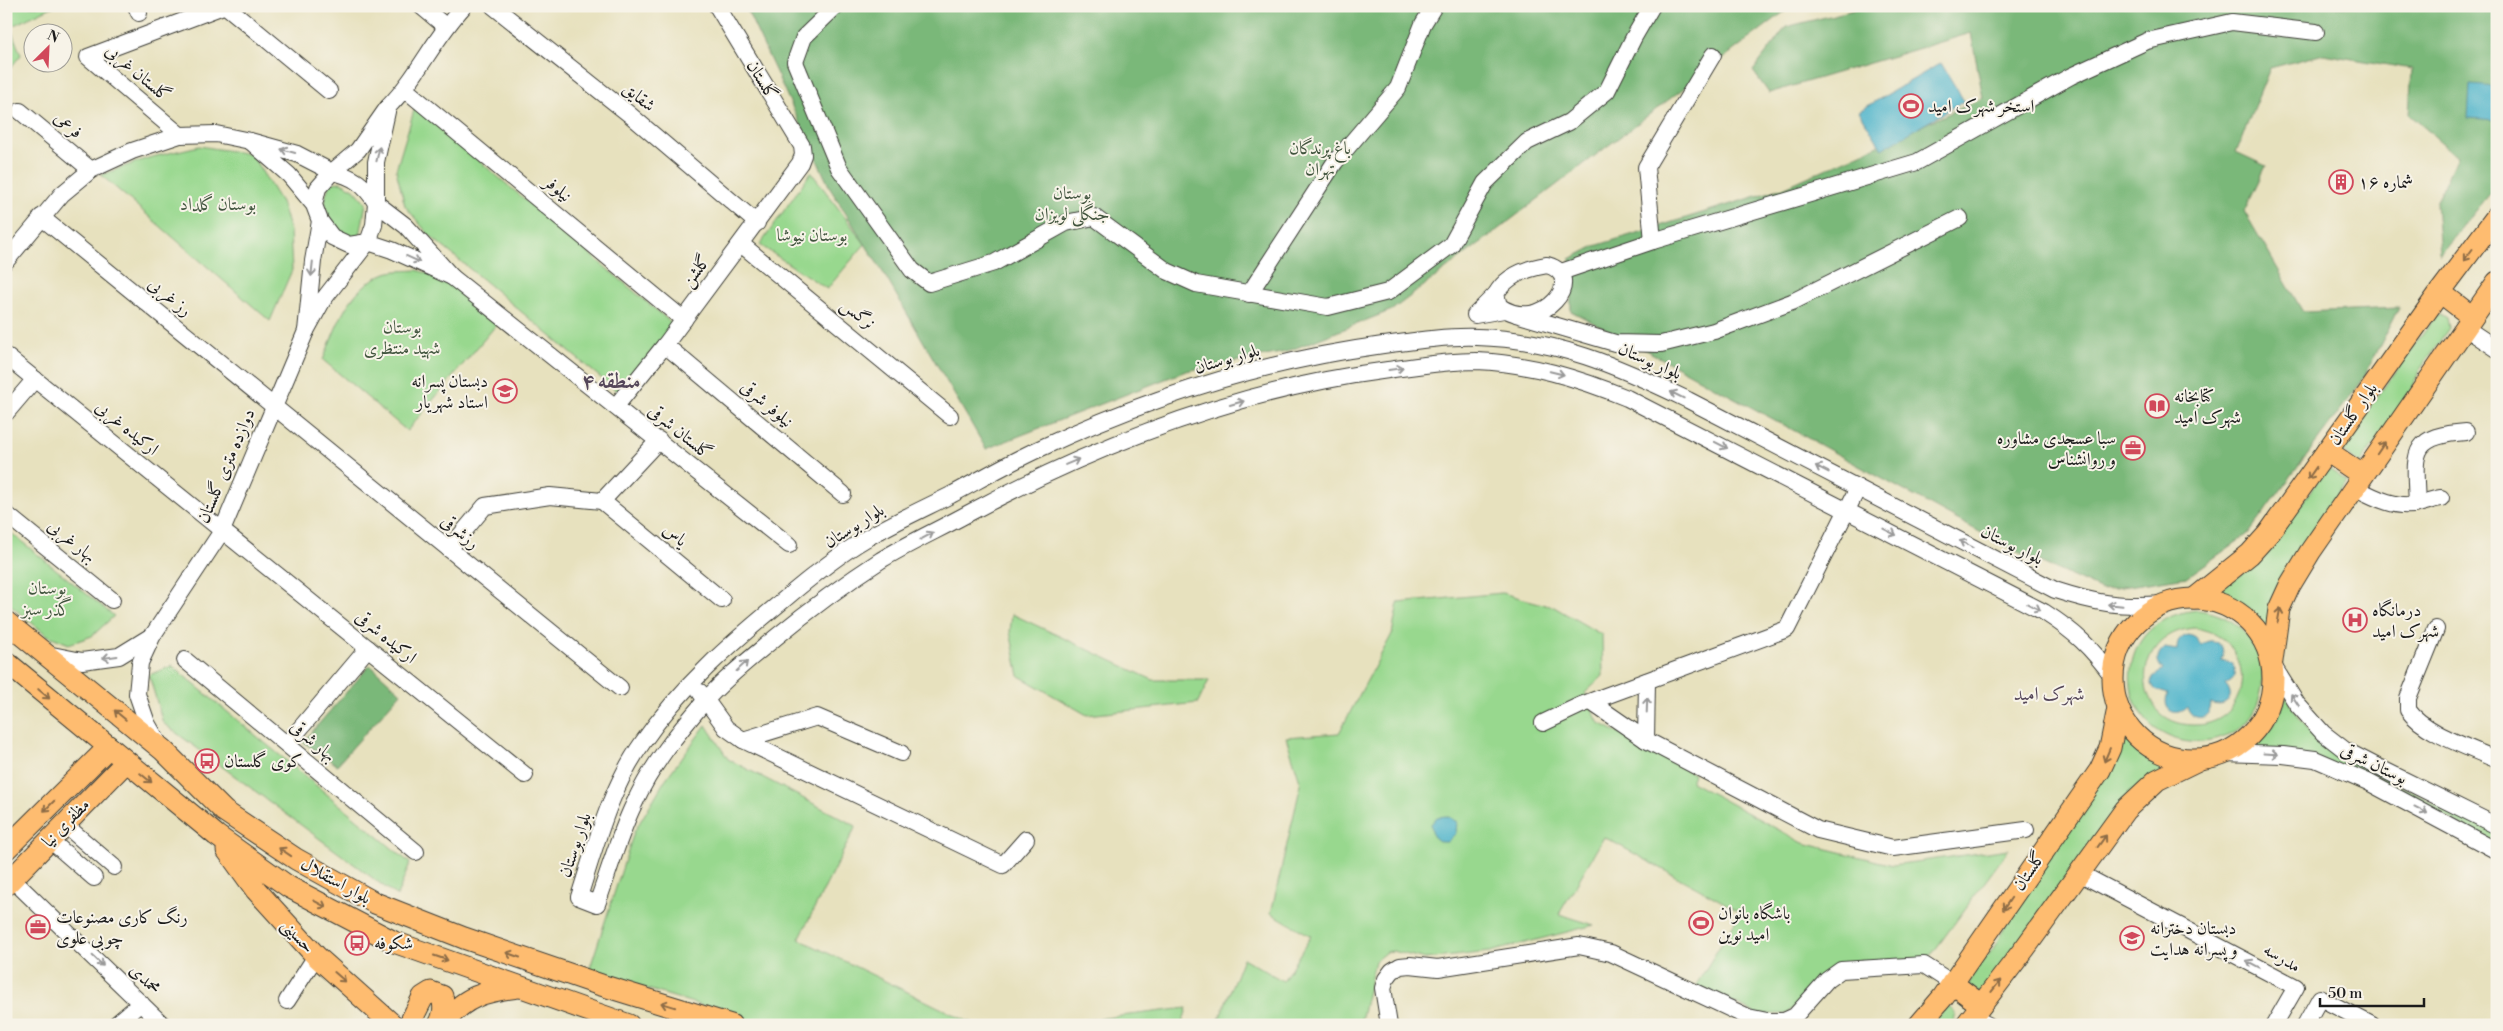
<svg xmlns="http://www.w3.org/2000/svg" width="2503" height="1031" font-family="'Libre Bodoni',Amiri,serif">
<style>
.green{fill:#98d88e;stroke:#5a7a55;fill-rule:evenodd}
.forest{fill:#7ab879;stroke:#4b6a4a}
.water{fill:#4cb3ca;stroke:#346873}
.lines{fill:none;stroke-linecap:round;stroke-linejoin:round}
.minor-casing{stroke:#3a3a34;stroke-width:18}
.major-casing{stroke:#3a3a34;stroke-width:23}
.minor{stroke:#fff;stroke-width:16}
.major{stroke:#febc70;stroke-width:21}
.oneway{stroke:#999}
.oneway2{stroke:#8d6c46}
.labels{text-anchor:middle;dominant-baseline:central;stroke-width:4;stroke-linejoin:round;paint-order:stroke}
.street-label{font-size:18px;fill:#1c1c1c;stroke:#f7f3e8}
.poi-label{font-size:18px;fill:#1c1c1c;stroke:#f7f3e8;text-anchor:start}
.park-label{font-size:18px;fill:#41543e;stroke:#f7f3e8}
.neighbourhood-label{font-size:19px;fill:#544659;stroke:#f7f3e8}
.district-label{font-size:22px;font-weight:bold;fill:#544659;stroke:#f7f3e8}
</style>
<rect width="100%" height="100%" fill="#f7f3e8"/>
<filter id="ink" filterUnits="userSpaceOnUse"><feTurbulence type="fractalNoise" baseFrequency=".02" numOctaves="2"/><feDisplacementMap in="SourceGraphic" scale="10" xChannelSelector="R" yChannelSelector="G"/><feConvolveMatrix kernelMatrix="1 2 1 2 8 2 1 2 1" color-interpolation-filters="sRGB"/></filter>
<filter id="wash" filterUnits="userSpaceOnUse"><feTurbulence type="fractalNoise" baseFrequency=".0096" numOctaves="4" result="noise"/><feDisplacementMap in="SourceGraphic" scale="20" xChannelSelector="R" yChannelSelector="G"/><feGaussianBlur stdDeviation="1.12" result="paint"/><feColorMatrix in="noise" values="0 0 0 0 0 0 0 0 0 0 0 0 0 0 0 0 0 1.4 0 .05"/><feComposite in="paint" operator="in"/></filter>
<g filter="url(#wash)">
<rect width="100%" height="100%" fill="#e7e1be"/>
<!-- green -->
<g class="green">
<path d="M6,6H54L10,27L21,55L6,73Z"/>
<path d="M415,107L674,325L619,393L429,235L405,206L396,170Z"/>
<path d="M199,146L251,154L281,202L290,231L292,270L270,321L101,175L148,158Z"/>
<path d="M811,172L865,244L827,289L760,245Z"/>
<path d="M341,182L354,189L366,203L360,236L348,239C331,222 317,206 331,183Z"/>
<path d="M417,270L445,279L497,324L407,431L323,360C337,326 348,287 386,273C395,270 407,271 417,270Z"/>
<path d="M2442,315L2447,318L2449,328L2419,371L2410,395L2360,464L2339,449L2436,316Z"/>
<path d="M2327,468L2347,481L2280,581L2274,595L2268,635C2254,609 2229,599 2201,593C2226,585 2245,575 2264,556Z"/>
<path d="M6,529L114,616L92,636L69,644L47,635L6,602Z"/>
<path d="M1502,593L1554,607L1602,635L1603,676L1585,693L1598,722L1694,774L1691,782L1803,843L1893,865L2009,849L1929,958L1904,961L1848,962L1786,1014H1757L1696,985L1741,912L1604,837L1559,914L1594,925L1490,952L1425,959L1393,951L1386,952L1375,961L1360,1025H1217L1243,958L1283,981L1311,936L1271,913L1301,784L1286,737L1339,733L1392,634L1398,603Z"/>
<path d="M2198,610C2284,620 2282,736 2203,742C2185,744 2167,738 2153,727C2137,713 2128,691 2131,669C2135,633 2164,613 2198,610ZM2194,628C2260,636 2255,726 2193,725C2131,724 2128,634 2194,628Z"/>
<path d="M1012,614L1153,680H1209L1198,703L1087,715L1019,676L1010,631Z"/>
<path d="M172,666L410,863L397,896L163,723L149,675Z"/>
<path d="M2287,697L2299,719L2321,742L2461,818L2497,832V845L2384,784L2251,749L2274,725Z"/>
<path d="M706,725L728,759L856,826L799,939L975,1025H765L589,971L634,832L665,780Z"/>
<path d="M2123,733L2146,755L2169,765L1982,994L1969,987L1971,976L1993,949L2012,913Z"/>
<path d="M1946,1007L1951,1008L1956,1013L1953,1025H1930Z"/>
<path d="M1187,1008L1182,1025H1047Z"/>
</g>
<!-- forest -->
<g class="forest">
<path d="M745,6H1792L1392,310L1286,352L1186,371L986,449L884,274L831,190Z"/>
<path d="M1869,6H2497V185L2440,255L2436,203L2457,156L2409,114L2412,69L2323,54L2270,68L2236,152L2266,166L2244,211L2303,312L2399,308L2362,381L2248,534L2187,577L2102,590L2009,548L1674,365L1571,311L1570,259L1595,246L1783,188L1983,98L1971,33L1769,93L1753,71L1786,27Z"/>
<path d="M370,665L401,693L337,765L303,742Z"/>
</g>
<!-- water -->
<g class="water">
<path d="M1941,63L1964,101L1882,149L1859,111Z"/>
<path d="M2470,85L2497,87V120L2468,118Z"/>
<path d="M2187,635C2195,636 2198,639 2201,646C2213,634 2228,645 2221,660L2233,663C2238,673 2235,680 2225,684C2237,696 2226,710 2211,703C2211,720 2193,723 2187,707C2175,719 2161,709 2168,694L2155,690L2152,684L2153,677L2163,670C2156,662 2156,655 2164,648L2177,650C2177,642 2179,639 2187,635Z"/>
<path d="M1447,816L1457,822L1456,833L1447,842H1440L1433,836L1431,824L1437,817Z"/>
</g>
</g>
<g filter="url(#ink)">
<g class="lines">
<!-- minor casing -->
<g class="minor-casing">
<g id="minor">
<path d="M136,6L139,13"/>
<path d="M226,6L329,91"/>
<path d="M421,6L445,26"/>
<path d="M493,6L629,114L757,223"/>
<path d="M836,6L804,37L795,62L839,168L912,270L929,283L994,263L1066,223L1094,217L1167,271L1196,284L1328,307L1388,292L1451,245L1485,183L1527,142L1569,122L1607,91L1634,37L1652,6"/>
<path d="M406,90L684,320"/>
<path d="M388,107C418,77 433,39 464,6"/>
<path d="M20,111L91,170"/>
<path d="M180,135L88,57L223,6"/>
<path d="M314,205L289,175L250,141L297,154L332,172L358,150L388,107L376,162V203L406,226L452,277L392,250L368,242L349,245L332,237L320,221L314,205L318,188L332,172C353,176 365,185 376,203L374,225L368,242L323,300L306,331L313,261L320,221"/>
<path d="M41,217L620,688"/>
<path d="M1653,241L1646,167L1713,55"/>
<path d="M741,244L950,416"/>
<path d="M6,261L62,194L91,170L132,151L180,135L216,134L250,141"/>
<path d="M1547,265C1588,276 1543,336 1499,306L1496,294C1506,276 1528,268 1547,265Z"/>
<path d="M1561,272L1653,241L1917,162L2071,76L2147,41L2232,22L2316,32"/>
<path d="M452,277L789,545"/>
<path d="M1249,294L1335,162L1398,88L1423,24L1434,6"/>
<path d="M1496,294L1475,315L1504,310"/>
<path d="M1516,314L1615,343L1661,344L1714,331L1792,302L1960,218"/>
<path d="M2464,327L2497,349"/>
<path d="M665,345L843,494"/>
<path d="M6,356L525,775"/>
<path d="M616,406L665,345L800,163L803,155L802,146L717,6"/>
<path d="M6,413L35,379"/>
<path d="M2354,487C2373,497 2399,511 2422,503C2428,501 2434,499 2441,498"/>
<path d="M602,501L722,600"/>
<path d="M2417,504C2415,454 2408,436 2466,432"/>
<path d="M6,514L112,600"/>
<path d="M449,549L485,506L550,496L602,501L659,440"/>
<path d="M2436,629L2408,698V710C2424,733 2471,748 2497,760"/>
<path d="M47,654L82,661L119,656L153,635"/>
<path d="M185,660L416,852"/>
<path d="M2272,664L2297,704L2323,733L2345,750L2376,766L2497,826"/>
<path d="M2113,677C2091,647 2075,632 2044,612L1627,398C1578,378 1529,363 1476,361C1447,361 1417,366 1388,370C1241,389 1100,443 969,513C940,529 909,543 881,560C844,584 809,610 775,638C751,658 725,678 705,701C678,732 651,766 634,804C619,835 609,871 597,904L579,897C596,844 610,788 643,742C680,688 730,644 780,603C807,580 836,556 867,538C894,522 923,509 951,495C981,479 1010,462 1041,448C1148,398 1265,361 1383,345C1413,341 1446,336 1477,337C1556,339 1618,366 1688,400L2055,590C2098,604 2119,607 2164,604"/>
<path d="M700,692L726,728L743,740L1003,865L1026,839"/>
<path d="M1591,702L1646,740L1647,681"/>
<path d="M1543,723L1581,705L1787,629L1858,488"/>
<path d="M743,740L817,717L901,753"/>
<path d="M1646,740L1818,830L1893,848L2026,830"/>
<path d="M158,742L147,723L137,694L140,663L153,635L222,531L306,331"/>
<path d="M287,744L368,648"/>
<path d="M2222,753L2283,755L2315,759L2368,782L2497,851"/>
<path d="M65,825L114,867"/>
<path d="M50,840L94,878"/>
<path d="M2079,873L2296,987L2274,1025"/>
<path d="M12,879L163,1025"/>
<path d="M287,1001L316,956"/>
<path d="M1972,1017L1988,1025"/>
<path d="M115,1025L141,1003"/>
<path d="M1389,1025L1383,988L1386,979L1392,971L1400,966L1410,965L1438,968L1579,946L1611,953L1748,1017L1767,1021H1784L1795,1016L1827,980L1841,970L1924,965L1952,983"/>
<path d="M2305,1025L2320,998L2372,1025"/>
</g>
</g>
<!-- major casing -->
<g class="major-casing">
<g id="major">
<path d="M2440,292L2471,316"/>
<path d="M2327,451L2362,475"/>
<path d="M2194,599L2250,554L2268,534L2440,292L2497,216"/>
<circle cx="2193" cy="679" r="80"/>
<path d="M6,622L163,750L224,811L296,859L375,903L464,938L601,985L731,1025"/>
<path d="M2272,661L2279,609L2290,585L2310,552L2497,282"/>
<path d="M6,662L216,835L289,887L394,942L629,1025"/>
<path d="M6,849L109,747"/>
<path d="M227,850L256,890L316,956L393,1025"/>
<path d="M6,885L126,762"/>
<path d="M1952,983L1981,1005"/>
<path d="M409,1025L423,997L431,992L442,996C445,1007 444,1015 439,1025"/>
<path d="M443,1025C463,996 486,991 518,987"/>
<path d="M1919,1025L1943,997L2100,770L2110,748L2118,708"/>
<path d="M1966,1025L2025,948L2125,810L2157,780L2198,760"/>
</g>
</g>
<!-- minor -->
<use href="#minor" class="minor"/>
<!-- major -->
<use href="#major" class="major"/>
</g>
<!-- one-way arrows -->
<defs><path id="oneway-shaft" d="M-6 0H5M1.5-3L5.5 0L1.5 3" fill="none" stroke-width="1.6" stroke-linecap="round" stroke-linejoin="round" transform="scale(1.25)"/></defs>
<g class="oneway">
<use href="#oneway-shaft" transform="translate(288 151) rotate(-165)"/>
<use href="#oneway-shaft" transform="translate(378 154) rotate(-78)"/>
<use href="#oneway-shaft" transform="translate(413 259) rotate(24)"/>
<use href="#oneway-shaft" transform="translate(312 269) rotate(96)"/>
<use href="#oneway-shaft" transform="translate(1396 369) rotate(-8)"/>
<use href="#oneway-shaft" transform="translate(1557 373) rotate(13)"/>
<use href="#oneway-shaft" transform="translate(1677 395) rotate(-154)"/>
<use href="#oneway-shaft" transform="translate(1237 403) rotate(-16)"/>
<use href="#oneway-shaft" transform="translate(1721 445) rotate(27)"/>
<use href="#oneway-shaft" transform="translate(1072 462) rotate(-23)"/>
<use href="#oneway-shaft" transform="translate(1822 469) rotate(-153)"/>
<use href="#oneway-shaft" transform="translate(1890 532) rotate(27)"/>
<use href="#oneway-shaft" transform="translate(927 536) rotate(-28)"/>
<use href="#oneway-shaft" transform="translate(1966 544) rotate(-153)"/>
<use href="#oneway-shaft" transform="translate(2115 605) rotate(-174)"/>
<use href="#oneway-shaft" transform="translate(2034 607) rotate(27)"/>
<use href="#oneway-shaft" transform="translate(110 657) rotate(172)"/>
<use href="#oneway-shaft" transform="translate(742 666) rotate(-43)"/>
<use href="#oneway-shaft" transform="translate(2295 700) rotate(-123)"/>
<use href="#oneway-shaft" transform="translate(1647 705) rotate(-88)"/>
<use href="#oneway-shaft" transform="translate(2271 754) rotate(3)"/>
<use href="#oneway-shaft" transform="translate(2421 810) rotate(28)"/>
<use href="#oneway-shaft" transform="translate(98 961) rotate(44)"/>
<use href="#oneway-shaft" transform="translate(2253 964) rotate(-152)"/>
</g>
<g class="oneway2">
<use href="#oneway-shaft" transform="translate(2468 255) rotate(127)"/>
<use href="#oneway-shaft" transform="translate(2381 448) rotate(-56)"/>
<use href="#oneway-shaft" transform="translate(2312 473) rotate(125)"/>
<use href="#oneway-shaft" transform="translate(2279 615) rotate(-80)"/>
<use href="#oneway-shaft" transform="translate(44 694) rotate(40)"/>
<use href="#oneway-shaft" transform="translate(120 715) rotate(-140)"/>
<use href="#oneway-shaft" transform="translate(2107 755) rotate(113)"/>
<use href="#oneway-shaft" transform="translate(146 778) rotate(39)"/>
<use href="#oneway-shaft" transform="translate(49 806) rotate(135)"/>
<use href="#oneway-shaft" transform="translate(2102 841) rotate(-54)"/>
<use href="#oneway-shaft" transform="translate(285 852) rotate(-146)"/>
<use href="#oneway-shaft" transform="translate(320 904) rotate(28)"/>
<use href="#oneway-shaft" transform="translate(2007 904) rotate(124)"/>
<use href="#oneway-shaft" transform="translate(513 955) rotate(-161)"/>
<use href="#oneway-shaft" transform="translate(441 958) rotate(19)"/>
<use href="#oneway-shaft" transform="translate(340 977) rotate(41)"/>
<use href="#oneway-shaft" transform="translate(1996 986) rotate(-52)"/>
<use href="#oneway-shaft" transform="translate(668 1005) rotate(-163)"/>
</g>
</g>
<!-- icons -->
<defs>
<g id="stadium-ring" transform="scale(1.25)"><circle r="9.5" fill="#f7f3e8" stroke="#d1495b" stroke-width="1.5"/><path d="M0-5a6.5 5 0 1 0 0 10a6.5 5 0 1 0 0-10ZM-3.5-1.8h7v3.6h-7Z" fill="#d1495b"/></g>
<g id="building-ring" transform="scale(1.25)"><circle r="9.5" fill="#f7f3e8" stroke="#d1495b" stroke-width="1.5"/><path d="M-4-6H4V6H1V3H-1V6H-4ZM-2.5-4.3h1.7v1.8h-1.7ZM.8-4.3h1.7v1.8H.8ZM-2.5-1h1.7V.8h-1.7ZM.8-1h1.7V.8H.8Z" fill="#d1495b"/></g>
<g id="school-ring" transform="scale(1.25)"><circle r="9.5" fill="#f7f3e8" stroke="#d1495b" stroke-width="1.5"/><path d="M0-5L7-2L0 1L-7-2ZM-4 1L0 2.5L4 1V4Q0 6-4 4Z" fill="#d1495b"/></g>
<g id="library-ring" transform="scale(1.25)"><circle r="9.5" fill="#f7f3e8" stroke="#d1495b" stroke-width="1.5"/><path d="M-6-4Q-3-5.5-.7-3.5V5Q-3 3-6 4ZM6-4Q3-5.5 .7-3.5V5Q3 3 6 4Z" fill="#d1495b"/></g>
<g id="office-ring" transform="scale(1.25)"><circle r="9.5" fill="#f7f3e8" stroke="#d1495b" stroke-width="1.5"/><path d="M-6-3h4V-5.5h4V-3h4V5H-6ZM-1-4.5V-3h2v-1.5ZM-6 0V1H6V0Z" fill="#d1495b"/></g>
<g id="hospital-ring" transform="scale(1.25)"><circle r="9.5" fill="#f7f3e8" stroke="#d1495b" stroke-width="1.5"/><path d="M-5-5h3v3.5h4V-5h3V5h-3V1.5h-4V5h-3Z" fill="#d1495b"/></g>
<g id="bus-ring" transform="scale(1.25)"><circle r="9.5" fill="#f7f3e8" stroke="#d1495b" stroke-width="1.5"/><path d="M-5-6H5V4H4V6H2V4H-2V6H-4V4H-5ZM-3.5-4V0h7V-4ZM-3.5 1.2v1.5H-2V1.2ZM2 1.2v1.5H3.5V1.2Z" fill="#d1495b"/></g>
</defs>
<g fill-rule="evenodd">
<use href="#stadium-ring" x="1911" y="106"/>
<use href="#building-ring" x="2341" y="182"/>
<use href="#school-ring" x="505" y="391"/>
<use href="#library-ring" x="2157" y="406"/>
<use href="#office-ring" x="2133" y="448"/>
<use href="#hospital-ring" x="2355" y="620"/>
<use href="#bus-ring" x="207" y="761"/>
<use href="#stadium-ring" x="1701" y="923"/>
<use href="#office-ring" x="38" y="927"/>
<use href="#school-ring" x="2132" y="938"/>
<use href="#bus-ring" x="357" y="943"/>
</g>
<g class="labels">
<!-- street labels -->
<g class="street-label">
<text transform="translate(138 73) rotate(40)">گلستان غربی</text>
<text transform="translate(762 80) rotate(59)">گلستان</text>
<text transform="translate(639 97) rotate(39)">شقایق</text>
<text transform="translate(68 125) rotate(40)">فرعی</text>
<text transform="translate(558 189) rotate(40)">نیلوفر</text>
<text transform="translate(696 271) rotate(-53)">گلشن</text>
<text transform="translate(170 297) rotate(39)">رز غربی</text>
<text transform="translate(858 314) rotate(39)">نرگس</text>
<text transform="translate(1227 359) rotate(-16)">بلوار بوستان</text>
<text transform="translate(1650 361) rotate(24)">بلوار بوستان</text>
<text transform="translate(767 404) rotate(40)">نیلوفر شرقی</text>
<text transform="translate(2353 414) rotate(-55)">بلوار گلستان</text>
<text transform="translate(127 428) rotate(39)">ارکیده غربی</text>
<text transform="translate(680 432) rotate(39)">گلستان شرقی</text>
<text transform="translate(226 466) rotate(-67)">دوازده متری گلستان</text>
<text transform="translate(854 526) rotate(-32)">بلوار بوستان</text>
<text transform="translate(460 532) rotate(39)">رزشرقی</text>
<text transform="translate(675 535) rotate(39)">یاس</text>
<text transform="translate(72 541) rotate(39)">بهار غربی</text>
<text transform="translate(2012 545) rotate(27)">بلوار بوستان</text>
<text transform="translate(386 637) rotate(39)">ارکیده شرقی</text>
<text transform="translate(313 741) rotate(40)">بهار شرقی</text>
<text transform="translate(2374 764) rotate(26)">بوستان شرقی</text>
<text transform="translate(66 823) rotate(-46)">مظفری نیا</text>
<text transform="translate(575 845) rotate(-71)">بلوار بوستان</text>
<text transform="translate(2029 871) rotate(-56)">گلستان</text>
<text transform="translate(336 881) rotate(29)">بلوار استقلال</text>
<text transform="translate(298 936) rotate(48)">حسینی</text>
<text transform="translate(2282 958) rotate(31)">مدرسه</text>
<text transform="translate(145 979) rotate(44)">محمدی</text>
</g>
<!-- poi labels -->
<g class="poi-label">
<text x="1928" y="106">استخر شهرک امید</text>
<text x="2358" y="182">شماره ۱۶</text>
<text x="488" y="381" text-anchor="end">دبستان پسرانه<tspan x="488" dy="21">استاد شهريار</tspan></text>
<text x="2174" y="396">کتابخانه<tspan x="2174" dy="21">شهرک امید</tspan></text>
<text x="2116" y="438" text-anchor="end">سبا عسجدی مشاوره<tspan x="2116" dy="21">و روانشناس</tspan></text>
<text x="2372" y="610">درمانگاه<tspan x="2372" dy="21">شهرک امید</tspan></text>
<text x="224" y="761">کوی گلستان</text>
<text x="1718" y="913">باشگاه بانوان<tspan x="1718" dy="21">امید نوین</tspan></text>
<text x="56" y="917">رنگ کاری مصنوعات<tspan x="56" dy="21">چوبی علوی</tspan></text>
<text x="2150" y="928">دبستان دخترانه<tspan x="2150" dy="21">و پسرانه هدایت</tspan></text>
<text x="374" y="943">شکوفه</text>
</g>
<!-- park labels -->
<g class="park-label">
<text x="1320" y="148">باغ پرندگان<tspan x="1320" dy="21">تهران</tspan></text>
<text x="1072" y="193">بوستان<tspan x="1072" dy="21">جنگلی لویزان</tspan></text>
<text x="218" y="204">بوستان گلداد</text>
<text x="812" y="235">بوستان نیوشا</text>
<text x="402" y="327">بوستان<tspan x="402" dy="21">شهید منتظری</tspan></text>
<text x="47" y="588">بوستان<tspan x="47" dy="21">گذر سبز</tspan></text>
</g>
<!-- neighbourhood labels -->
<g class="neighbourhood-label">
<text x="2049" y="694">شهرک امید</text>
</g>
<!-- district labels -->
<g class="district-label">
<text x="611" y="381">منطقه ۴</text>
</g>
</g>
<!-- margin -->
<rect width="2503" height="1031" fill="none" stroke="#f7f3e8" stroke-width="25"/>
<!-- north arrow -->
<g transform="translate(48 48) rotate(24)"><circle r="24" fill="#f7f3e8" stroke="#9f9d96"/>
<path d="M0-4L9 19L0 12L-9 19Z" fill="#d1495b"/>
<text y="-8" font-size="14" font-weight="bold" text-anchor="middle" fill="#1c1c1c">N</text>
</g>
<!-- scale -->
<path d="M2320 998v8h104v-8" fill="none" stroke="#1c1c1c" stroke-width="2.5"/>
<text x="2328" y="998" font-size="15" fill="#1c1c1c" stroke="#f7f3e8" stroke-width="4" paint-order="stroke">50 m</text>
</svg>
